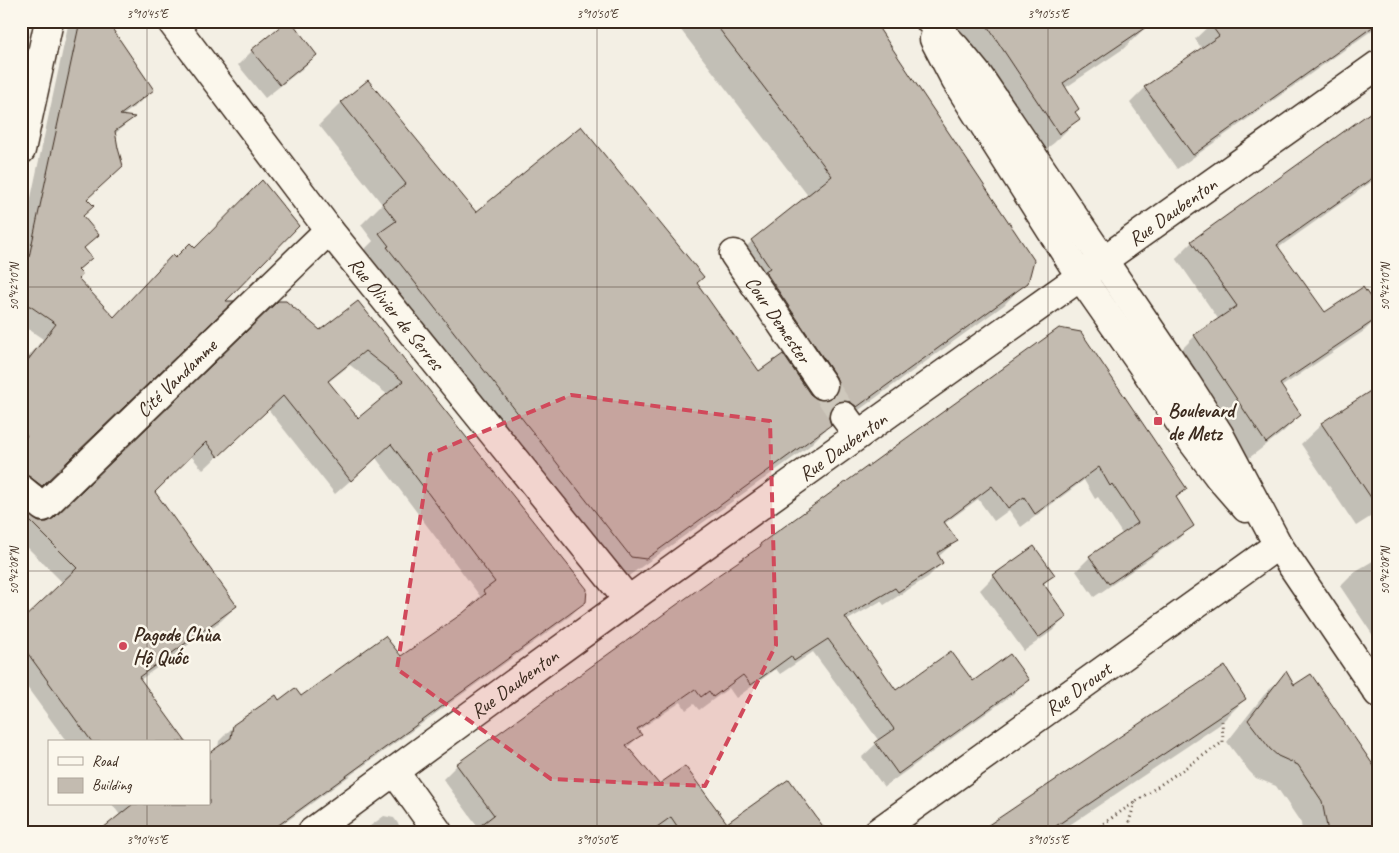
<svg xmlns="http://www.w3.org/2000/svg" width="1399" height="853" font-family="Caveat,sans-serif">
<style>
.shadow{fill:#0003;fill-rule:evenodd}
.building{fill:#c3bbb0;stroke:#3b2a1e;fill-rule:evenodd}
.lines{fill:none;stroke-linecap:round;stroke-linejoin:round}
.minor-tunnel{stroke:#cec8bc;stroke-width:28;stroke-dasharray:28 14;stroke-linecap:butt}
.minor-casing{stroke:#3b2a1e;stroke-width:31}
.major-casing{stroke:#3b2a1e;stroke-width:31}
.path{stroke:#3b2a1e;stroke-width:3;stroke-dasharray:1 4;stroke-linecap:butt}
.minor{stroke:#fbf7ec;stroke-width:28}
.major{stroke:#fbf7ec;stroke-width:28}
.marked{fill:#d1495b;fill-opacity:0.2;stroke:#d1495b;stroke-width:4;stroke-dasharray:10 6;stroke-linejoin:round}
.ticks{fill:none;stroke:#3b2a1e;stroke-width:1;stroke-opacity:0.45}
.poi-dot{fill:#d1495b;stroke:#fbf7ec;stroke-width:2}
.labels{text-anchor:middle;dominant-baseline:central;stroke-width:5;stroke-linejoin:round;paint-order:stroke}
.street-label{font-size:20px;fill:#3b2a1e;stroke:#fbf7ec}
.poi-label{font-size:20px;font-weight:bold;fill:#3b2a1e;stroke:#fbf7ec;text-anchor:start}
.neatline{fill:none;stroke:#3b2a1e;stroke-width:2}
.ticks-label{font-size:12px;text-anchor:middle;fill:#3b2a1e}
</style>
<rect width="100%" height="100%" fill="#f3efe4"/>
<filter id="ink" filterUnits="userSpaceOnUse"><feTurbulence type="fractalNoise" baseFrequency=".02" numOctaves="2"/><feDisplacementMap in="SourceGraphic" scale="10" xChannelSelector="R" yChannelSelector="G"/><feConvolveMatrix kernelMatrix="1 2 1 2 8 2 1 2 1" color-interpolation-filters="sRGB"/></filter>
<g filter="url(#ink)">
<!-- shadow -->
<g class="shadow">
<path d="M69,21H106L152,89L138,104L121,117L132,118L114,135L86,199L81,217L97,235L83,249L90,258L77,271V279L114,318L223,302L217,315L27,500L21,495V366L43,339L21,324V244Z"/>
<path d="M674,21H872L1026,282L1004,305L834,428L830,425L808,447L623,580L358,256L373,241L361,225L382,204L319,125L341,103L368,82L475,214L696,283L758,373L785,355L743,294L748,290L730,263L752,241L809,197Z"/>
<path d="M944,21H1145L1148,25L1123,49L1065,88L1074,113L1078,119L1054,143L1035,157Z"/>
<path d="M1214,21H1378V26L1177,169L1130,103L1145,88L1202,49L1195,39Z"/>
<path d="M252,51L316,55L302,69L265,98L238,65Z"/>
<path d="M1378,109V177L1278,248L1325,314L1378,317L1364,331L1281,387L1300,415L1283,432L1249,458L1178,353L1195,336L1219,320L1176,258L1192,242Z"/>
<path d="M357,303L585,601L570,616L272,832H98L120,815L112,804H209V754L218,748L219,741L234,726L279,702L301,698L401,658L470,608L469,607L480,596L376,458L335,494L268,409L203,470L191,456L154,492L236,606L221,621L140,680L185,742H67L21,679V623L63,583L21,541V511L39,523H47L320,331ZM350,365L388,395L357,420L327,383Z"/>
<path d="M1060,330L1185,489L1175,499L1192,525L1178,539L1094,597L1076,571L1090,557L1123,535L1098,497L1095,499L1084,480L1021,527L1009,510L994,521L978,499L944,524L956,541L938,557L942,563L928,577L884,605L881,601L846,621L896,692L972,683L1027,680L1013,694L884,787L862,757L879,741L813,652L780,674L776,669L736,698L729,688L699,710L694,704L686,710L681,702L637,731L640,735L627,748L659,786L727,825L818,832H657L656,830L653,832H474L479,828L443,779L457,765L755,551Z"/>
<path d="M1378,400V512L1356,526L1301,444L1322,424Z"/>
<path d="M1378,558V643L1340,586L1354,572Z"/>
<path d="M1053,574L1043,585L1066,617L1052,631L1024,651L980,590L994,576Z"/>
<path d="M1286,673L1293,687L1378,832H1302L1301,823L1276,786L1256,778L1249,771L1227,742L1264,695Z"/>
<path d="M1245,699L1219,725L1059,832H980Z"/>
<path d="M384,816L394,818L404,832H362Z"/>
</g>
<!-- building -->
<g class="building">
<path d="M80,21H107L154,90L120,115L135,117L115,131L118,148L123,166L87,199L94,206L83,216L99,235L84,248L92,258L78,270L83,275L79,279L114,317L172,255L175,258L190,243L195,248L262,180L299,226L226,301H234L42,486L30,477L21,474V440L27,436L21,429V369L56,324L30,306L21,305V294Z"/>
<path d="M287,21H291L317,55L280,85L251,50Z"/>
<path d="M713,21H874L1034,260L1028,283L857,407L850,402L842,401L835,403L830,410L829,418L831,425L646,559L631,557L387,247L389,246L379,233L396,221L382,203L406,184L341,102L368,80L476,212L581,126L704,277L697,283L759,371L783,354L810,394L817,399L825,400L832,398L837,391L838,383L836,377L765,271L770,268L751,240L832,176Z"/>
<path d="M984,21H1155L1063,83L1079,109L1075,112L1080,119L1059,134Z"/>
<path d="M1208,21H1378V23L1193,155L1144,87L1219,36Z"/>
<path d="M1378,107V174L1277,245L1325,312L1363,287L1378,308V318L1280,384L1301,415L1266,443L1194,335L1237,306L1191,241Z"/>
<path d="M278,301H286L320,330L358,301L587,589L586,602L269,832H98L133,804H209V753L231,738L233,725L276,695L279,700L295,688L301,696L385,636L401,656L463,613L485,594L483,591L495,582L391,444L351,481L283,396L218,457L206,442L155,492L237,606L139,677L186,742H92L21,644V621L77,568L21,512V509L39,522H47L54,518ZM365,351L403,381L358,418L328,381Z"/>
<path d="M1059,328L1081,332L1187,489L1176,497L1194,526L1109,584L1089,556L1138,523L1112,484L1110,486L1099,467L1035,514L1024,497L1008,508L992,486L944,522L958,541L937,553L943,563L898,592L895,588L845,617L896,690L951,651L973,681L1010,654L1029,680L898,774L875,742L894,729L828,639L794,661L791,656L751,685L743,675L713,697L709,691L701,697L695,689L637,729L642,735L626,745L659,784L685,766L727,823L789,779L827,832H681L671,817L650,832H472L494,815L456,764L711,580L761,546L760,544Z"/>
<path d="M1378,386V508L1321,423Z"/>
<path d="M1034,546L1055,575L1043,583L1067,617L1038,638L993,575Z"/>
<path d="M1225,666L1246,699L1047,832H978Z"/>
<path d="M1286,671L1294,685L1311,674L1378,772V832H1328L1322,801L1298,765L1278,756L1270,749L1248,720Z"/>
</g>
<g class="lines">
<!-- minor-tunnel -->
<path class="minor-tunnel" d="M823,385L844,416"/>
<!-- minor casing -->
<g class="minor-casing">
<g id="minor">
<path id="s1" d="M171,21L329,230L628,600"/>
<path d="M21,150L49,21"/>
<path id="s2" d="M734,254L823,385"/>
<path d="M844,416L858,435"/>
<path id="s3" d="M21,489L43,507L329,230"/>
<path d="M394,771L438,832"/>
<path id="s4" d="M312,832C664,571 1021,319 1378,65"/>
<path id="s5" d="M878,832L1278,545"/>
</g>
</g>
<!-- major casing -->
<g class="major-casing">
<g id="major">
<path d="M930,21L956,48L978,75L1187,384L1219,434L1278,545L1378,693"/>
<path d="M934,39L956,81L1080,276L1142,365L1192,441L1219,477L1246,508"/>
</g>
</g>
<!-- path -->
<g class="path">
<path d="M1091,832L1223,742L1222,721"/>
<path d="M1126,832L1135,802"/>
</g>
<!-- minor -->
<use href="#minor" class="minor"/>
<!-- major -->
<use href="#major" class="major"/>
</g>
</g>
<!-- marked area -->
<path class="marked" d="M571,395L770,421L776,645L705,786L551,779L397,669L430,454Z"/>
<!-- ticks -->
<path class="ticks" d="M147,21V742M597,21V832M1048,21V832M21,287H1378M21,571H1378M147,804V832"/>
<!-- markers -->
<g class="poi-dot">
<rect x="1153" y="416" width="10" height="10" rx="2.5"/>
<circle cx="123" cy="646" r="5"/>
</g>
<g class="labels">
<!-- street labels -->
<g class="street-label">
<text stroke="none"><textPath href="#s4" startOffset="1061">Rue Daubenton</textPath></text>
<text stroke="none"><textPath href="#s1" startOffset="369">Rue Olivier de Serres</textPath></text>
<text stroke="none"><textPath href="#s2" startOffset="79">Cour Demester</textPath></text>
<text stroke="none"><textPath href="#s3" startOffset="214">Cité Vandamme</textPath></text>
<text stroke="none"><textPath href="#s4" startOffset="656">Rue Daubenton</textPath></text>
<text stroke="none"><textPath href="#s4" startOffset="251">Rue Daubenton</textPath></text>
<text stroke="none"><textPath href="#s5" startOffset="246">Rue Drouot</textPath></text>
</g>
<!-- poi labels -->
<g class="poi-label">
<text x="1168" y="410">Boulevard<tspan x="1168" dy="23">de Metz</tspan></text>
<text x="133" y="634">Pagode Chùa<tspan x="133" dy="23">Hộ Quốc</tspan></text>
</g>
</g>
<!-- margin -->
<rect width="1399" height="853" fill="none" stroke="#fbf7ec" stroke-width="55"/>
<!-- legend -->
<rect x="48" y="740" width="162" height="65" fill="#fbf7ec" stroke="#aea59a"/>
<rect x="58" y="757" width="25" height="8" fill="#fbf7ec" stroke="#aea59a"/>
<text x="92" y="766" font-size="15" fill="#3b2a1e">Road</text>
<rect x="58" y="778" width="25" height="15" fill="#c3bbb0" stroke="#aea59a"/>
<text x="92" y="790" font-size="15" fill="#3b2a1e">Building</text>
<rect x="28" y="28" width="1344" height="798" class="neatline"/>
<g class="ticks-label">
<text x="147" y="18">3°10'45"E</text>
<text x="597" y="18">3°10'50"E</text>
<text x="1048" y="18">3°10'55"E</text>
<text transform="translate(14 287) rotate(-90)" y="4">50°42'10"N</text>
<text transform="translate(1385 287) rotate(-90)" y="4">50°42'10"N</text>
<text transform="translate(14 571) rotate(-90)" y="4">50°42'08"N</text>
<text transform="translate(1385 571) rotate(-90)" y="4">50°42'08"N</text>
<text x="147" y="844">3°10'45"E</text>
<text x="597" y="844">3°10'50"E</text>
<text x="1048" y="844">3°10'55"E</text>
</g>
</svg>
